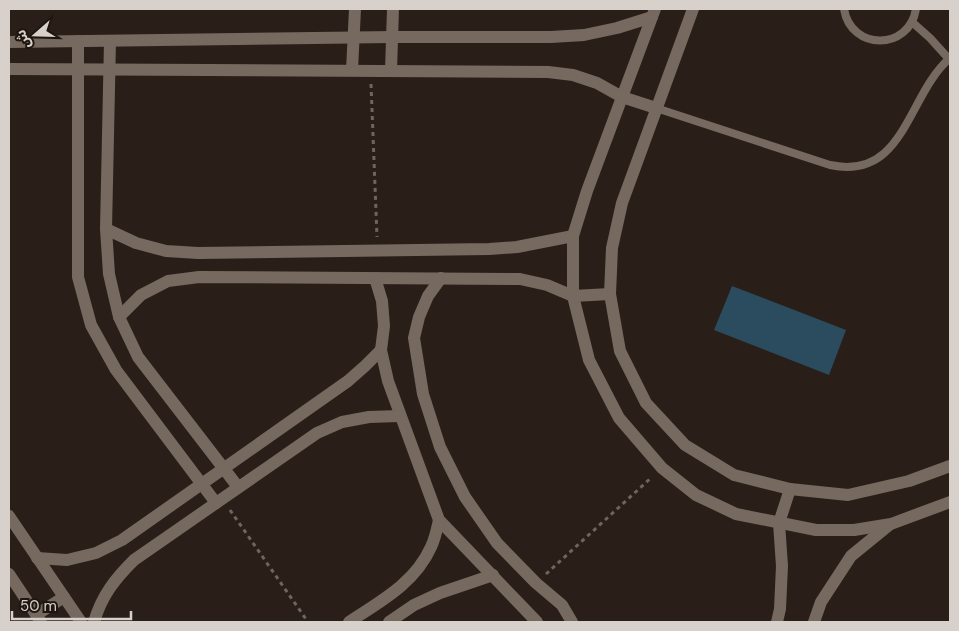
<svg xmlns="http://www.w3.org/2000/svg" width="959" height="631" font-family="'DM Sans','Noto Sans Arabic',sans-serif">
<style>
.water{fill:#2b4b5f}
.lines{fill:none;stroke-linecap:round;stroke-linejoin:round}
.path{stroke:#6d655e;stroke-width:3;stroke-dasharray:4 4;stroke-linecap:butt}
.lane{stroke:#756960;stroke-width:8}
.street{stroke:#756960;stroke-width:12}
</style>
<rect width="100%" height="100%" fill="#291f18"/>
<!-- water -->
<path class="water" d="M732,286L846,330L829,375L714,330Z"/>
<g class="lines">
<!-- path -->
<g class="path">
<path d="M371,84L377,237"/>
<path d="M230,510L308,622"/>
<path d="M546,574L652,477"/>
</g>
<!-- lane -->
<g class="lane">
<path d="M844,9C851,51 909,51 916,9"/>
<path d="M912,22L930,38L949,59"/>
<path d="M656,108L830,165C905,181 907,95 950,58"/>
</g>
<!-- street -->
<g class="street">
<path d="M655,9L587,191L573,236V296L589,360L619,418L662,468L696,495L736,514L816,530H854L891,524L950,502"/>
<path d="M693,9L622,203L612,248L610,294L620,351L646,403L685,445L734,475L790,489L848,495L909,481L950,466"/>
<path d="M78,41V277L91,325L116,370L216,503"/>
<path d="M110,41L106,229L109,274L119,317L138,357L238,487"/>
<path d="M9,42L393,37H551L584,35L617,28L652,17"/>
<path d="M9,69L548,72L573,75L597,83L622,97L656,108"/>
<path d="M352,70L355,9"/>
<path d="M391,71L393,9"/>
<path d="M106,229L136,243L166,251L198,253L489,249L517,247L573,236"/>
<path d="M375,278L382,301L384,326L381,350L388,381L439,520L537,622"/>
<path d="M441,278L428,296L419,317L414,338L423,394L440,447L465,497L497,543L536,583L562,605L572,622"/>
<path d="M119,317L141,295L168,281L199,277L520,279L547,285L573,296L610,294"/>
<path d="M9,516L81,622"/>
<path d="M37,558L67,560L96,553L122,540L348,381L365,366L381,350"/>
<path d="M9,574L41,622"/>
<path d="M36,615L64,597"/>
<path d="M94,622C102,595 115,579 134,560L317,433L342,422L369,417L399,416"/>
<path d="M349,622C381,601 415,583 431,547C435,539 437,529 439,520"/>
<path d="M389,622L414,605L440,593L493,575"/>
<path d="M777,622L780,609L782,566L779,523L790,489"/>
<path d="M814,622L821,602L851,556L889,525"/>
</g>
</g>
<!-- border -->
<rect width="959" height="631" fill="none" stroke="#d7d0cb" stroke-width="20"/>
<!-- north arrow -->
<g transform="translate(35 35) rotate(250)" stroke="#1f160f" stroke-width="4" paint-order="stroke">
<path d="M0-4L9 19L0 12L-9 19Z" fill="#d7d0cb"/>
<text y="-8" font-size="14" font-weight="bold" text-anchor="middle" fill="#d7d0cb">ش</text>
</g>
<!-- scale -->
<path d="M12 611v8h119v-8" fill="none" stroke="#d7d0cb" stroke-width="2.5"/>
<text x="20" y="611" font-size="15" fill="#d7d0cb" stroke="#1f160f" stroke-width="4" paint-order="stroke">50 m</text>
</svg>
